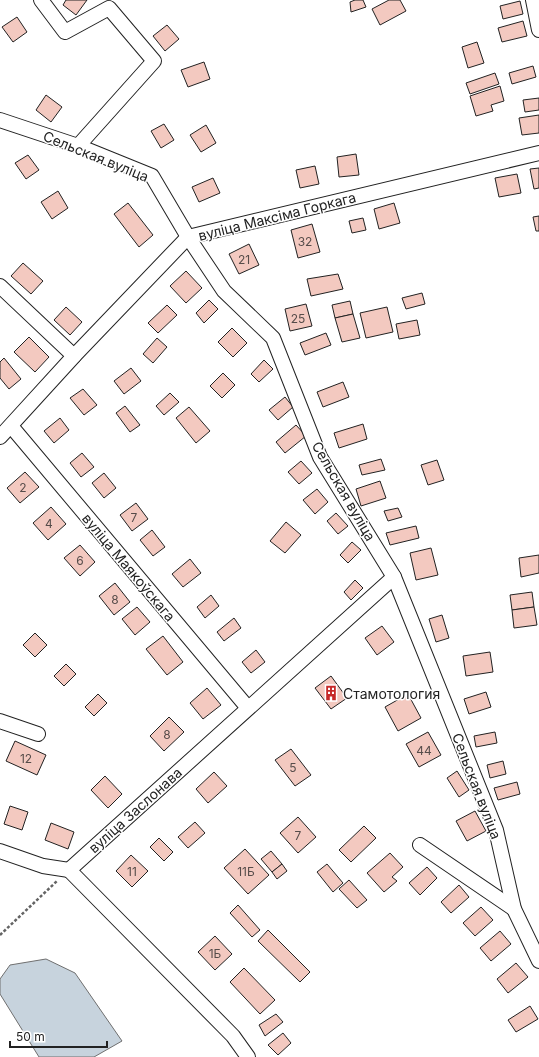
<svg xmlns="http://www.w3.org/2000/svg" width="539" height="1057" font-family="Inter,sans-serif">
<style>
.water{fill:#c7d3dd;stroke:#6f6f6f}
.building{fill:#f3c9c0;stroke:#222}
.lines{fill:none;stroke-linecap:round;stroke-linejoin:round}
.minor-casing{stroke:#222;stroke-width:16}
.path{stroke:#646464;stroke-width:2.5;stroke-dasharray:3 2;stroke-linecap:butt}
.minor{stroke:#fff;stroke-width:14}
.labels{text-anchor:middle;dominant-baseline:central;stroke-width:3;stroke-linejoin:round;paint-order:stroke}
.number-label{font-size:12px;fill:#564c4a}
.street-label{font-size:14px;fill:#222;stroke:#fff}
.poi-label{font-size:14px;fill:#222;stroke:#fff;text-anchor:start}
</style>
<rect width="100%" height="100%" fill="#fff"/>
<!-- water -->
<path class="water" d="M46,959L75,973L122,1041L94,1057H39L0,994V979L10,965Z"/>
<!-- building -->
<g class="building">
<path d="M66,0H87L76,15L63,5Z"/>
<path d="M355,0H363L366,7L351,12L350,2Z"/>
<path d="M389,0H400L406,11L380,25L372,9Z"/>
<path d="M520,1L523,14L503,19L500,6Z"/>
<path d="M17,17L27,32L13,42L2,27Z"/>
<path d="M523,21L527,36L502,42L498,28Z"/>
<path d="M167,25L179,39L165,51L153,36Z"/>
<path d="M477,42L484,63L468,68L462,47Z"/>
<path d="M204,62L210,79L188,87L181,70Z"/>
<path d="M533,66L536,77L512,84L509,73Z"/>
<path d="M495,73L499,84L470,94L466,83Z"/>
<path d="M500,86L504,101L491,105L493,111L476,116L470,96Z"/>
<path d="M46,95L62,107L51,122L36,110Z"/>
<path d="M539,98V110L525,112L523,100Z"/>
<path d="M539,115V133L522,135L519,118Z"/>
<path d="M164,124L174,140L161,148L151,131Z"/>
<path d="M206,125L216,143L201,152L190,135Z"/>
<path d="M356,154L359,175L339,177L337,157Z"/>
<path d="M28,155L39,170L26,179L15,163Z"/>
<path d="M315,166L319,184L300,188L296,170Z"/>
<path d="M539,168V188L534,189L530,169Z"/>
<path d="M517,174L521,193L499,197L495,178Z"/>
<path d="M213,178L220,193L199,202L192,187Z"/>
<path d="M58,191L68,208L52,219L41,202Z"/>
<path d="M128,203L153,235L139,247L114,214Z"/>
<path d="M394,203L400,223L379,229L374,209Z"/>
<path d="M539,216V231H536L533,217Z"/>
<path d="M363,218L366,230L352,233L349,221Z"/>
<path d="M312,224L320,252L298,258L291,230Z"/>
<path d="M249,244L259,265L239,274L229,254Z"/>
<path d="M23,263L43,281L31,294L11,276Z"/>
<path d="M186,271L202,288L186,303L170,286Z"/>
<path d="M338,274L343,289L311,296L307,279Z"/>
<path d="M422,293L425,304L406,309L402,298Z"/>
<path d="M209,300L218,309L204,323L196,313Z"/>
<path d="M350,301L353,314L335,318L332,305Z"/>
<path d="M306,304L312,326L290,331L285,309Z"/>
<path d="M167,305L177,315L158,333L148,323Z"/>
<path d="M66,307L82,322L70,335L54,320Z"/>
<path d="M387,307L393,332L366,338L360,313Z"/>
<path d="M353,314L360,338L342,342L335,318Z"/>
<path d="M417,320L420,335L399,339L396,324Z"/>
<path d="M232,328L247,343L233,357L218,342Z"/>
<path d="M326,333L331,345L305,355L300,343Z"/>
<path d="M29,337L49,357L35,372L14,352Z"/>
<path d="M157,338L167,347L153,363L143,354Z"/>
<path d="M4,358L21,379L9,389L0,378V362Z"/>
<path d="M264,360L273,369L259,382L251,374Z"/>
<path d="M131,368L141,381L124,394L114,381Z"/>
<path d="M223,373L235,385L222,398L210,386Z"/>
<path d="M343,382L349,397L323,407L317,392Z"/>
<path d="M83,389L97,405L84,415L70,398Z"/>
<path d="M170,393L179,402L164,415L156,406Z"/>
<path d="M285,397L293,407L278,420L269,410Z"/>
<path d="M125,406L140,425L130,432L116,413Z"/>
<path d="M189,407L210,431L196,443L176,418Z"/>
<path d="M60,418L69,430L54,443L44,431Z"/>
<path d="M363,424L367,439L339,448L334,433Z"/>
<path d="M296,425L306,436L285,453L276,442Z"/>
<path d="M82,453L94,467L81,477L70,463Z"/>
<path d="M381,459L385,470L362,475L359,465Z"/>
<path d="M437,460L444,480L428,485L421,465Z"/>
<path d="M301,461L312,473L299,484L288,472Z"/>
<path d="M25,472L39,487L20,503L7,488Z"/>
<path d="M104,473L116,488L104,498L92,483Z"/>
<path d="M380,481L386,498L361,506L356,489Z"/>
<path d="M317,489L328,502L315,514L303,500Z"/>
<path d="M136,503L148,519L132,531L120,515Z"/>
<path d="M51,507L66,524L48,540L33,523Z"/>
<path d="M398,508L402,517L388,521L384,511Z"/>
<path d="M336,513L348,526L338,534L327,521Z"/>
<path d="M286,522L301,535L285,553L270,541Z"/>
<path d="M416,526L419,538L390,545L386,533Z"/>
<path d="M152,530L165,547L153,556L140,540Z"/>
<path d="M352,542L361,550L348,563L340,555Z"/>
<path d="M80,545L95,562L80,576L64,558Z"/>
<path d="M431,548L438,575L416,580L410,553Z"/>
<path d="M539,555V573L521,577L519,558Z"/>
<path d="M190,559L201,573L183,587L172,574Z"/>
<path d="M355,580L363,588L351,600L344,592Z"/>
<path d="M115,583L130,602L114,615L99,596Z"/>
<path d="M532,592L534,607L512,610L510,595Z"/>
<path d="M211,595L219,606L205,618L197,607Z"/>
<path d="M137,607L150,622L135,635L122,619Z"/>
<path d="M534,607L537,625L514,628L512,610Z"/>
<path d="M442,615L449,638L436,642L429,619Z"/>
<path d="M234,618L241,628L224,641L217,632Z"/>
<path d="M382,626L394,642L377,655L365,638Z"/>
<path d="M35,633L47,645L35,657L23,645Z"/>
<path d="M163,636L183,662L167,675L146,649Z"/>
<path d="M256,650L265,662L251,673L242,662Z"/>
<path d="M490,652L493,672L466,676L463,656Z"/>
<path d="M66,664L76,674L64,686L54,676Z"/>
<path d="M331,676L347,698L331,709L315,688Z"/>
<path d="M207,688L221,705L203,719L190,703Z"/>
<path d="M486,692L491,707L469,714L464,699Z"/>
<path d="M98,694L107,703L94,716L85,707Z"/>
<path d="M408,694L421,718L398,731L385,707Z"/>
<path d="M169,717L184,732L164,751L150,736Z"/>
<path d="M428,732L441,755L419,767L406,744Z"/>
<path d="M495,732L497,743L476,747L474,736Z"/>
<path d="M15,741L46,755L37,775L6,761Z"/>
<path d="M291,749L311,775L295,786L275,760Z"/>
<path d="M503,761L506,774L490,778L487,765Z"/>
<path d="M457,771L469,790L459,797L447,778Z"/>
<path d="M214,772L227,786L208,803L196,789Z"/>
<path d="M105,776L122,794L108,808L91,790Z"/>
<path d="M517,782L520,794L498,800L494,788Z"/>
<path d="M10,806L28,812L22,830L4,824Z"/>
<path d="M475,811L486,831L467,841L456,821Z"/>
<path d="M298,817L316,837L298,853L280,833Z"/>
<path d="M195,822L205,833L188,848L178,837Z"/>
<path d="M51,823L74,832L68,849L45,840Z"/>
<path d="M364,826L376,838L351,862L339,850Z"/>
<path d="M159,838L173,852L164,861L150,847Z"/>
<path d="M245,849L269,875L248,894L224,868Z"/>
<path d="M271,851L282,864L272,872L261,859Z"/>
<path d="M390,853L403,867L392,877L397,881L384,892L367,873Z"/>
<path d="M131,855L148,871L132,887L116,871Z"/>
<path d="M282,864L287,871L277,879L272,872Z"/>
<path d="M327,864L343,883L333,892L317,872Z"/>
<path d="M427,867L437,878L420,895L409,883Z"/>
<path d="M349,880L367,900L357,908L339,889Z"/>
<path d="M459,885L469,897L451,913L441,902Z"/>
<path d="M238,905L260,930L252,937L230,913Z"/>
<path d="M481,907L493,920L475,936L463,923Z"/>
<path d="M268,930L310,972L300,982L258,941Z"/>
<path d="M500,931L511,944L491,961L480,948Z"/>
<path d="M215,936L232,954L215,970L198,952Z"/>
<path d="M516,963L528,977L508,993L497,979Z"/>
<path d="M244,968L275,1000L260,1014L230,982Z"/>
<path d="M530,1006L538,1019L516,1032L508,1020Z"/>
<path d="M276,1014L283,1022L265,1036L259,1025Z"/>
<path d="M283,1033L291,1043L278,1055L268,1045Z"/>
</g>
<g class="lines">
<!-- minor casing -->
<g class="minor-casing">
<g id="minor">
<path d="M41,0L65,32L109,8L154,61L78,146"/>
<path d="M533,0L539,30"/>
<path d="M0,120L78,146L152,176L188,237L224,291L273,338L320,457L394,577L496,830L514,909L539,961"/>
<path d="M0,286L74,356"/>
<path d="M11,426L248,708"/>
<path d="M0,437L74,356L188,237L539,153"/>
<path d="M0,721L38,734"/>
<path d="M420,845L514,909"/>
<path d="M0,851L43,866L69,870"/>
<path d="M248,1057L233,1036L69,870L394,577"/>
</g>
</g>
<!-- path -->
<path class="path" d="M0,935L57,881"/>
<!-- minor -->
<use href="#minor" class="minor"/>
</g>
<!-- icons -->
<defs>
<g id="building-bare" transform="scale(1.2)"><path d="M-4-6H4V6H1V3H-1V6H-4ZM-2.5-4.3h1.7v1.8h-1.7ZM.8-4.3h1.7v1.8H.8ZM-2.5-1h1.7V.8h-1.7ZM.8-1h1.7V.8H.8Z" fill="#c62828" stroke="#fff" stroke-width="2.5" paint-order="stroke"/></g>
</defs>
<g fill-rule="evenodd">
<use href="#building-bare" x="331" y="693"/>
</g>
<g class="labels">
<!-- number labels -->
<g class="number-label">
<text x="305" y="241">32</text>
<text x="244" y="259">21</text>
<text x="298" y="318">25</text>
<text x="23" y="487">2</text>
<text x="134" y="517">7</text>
<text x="49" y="523">4</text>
<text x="80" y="560">6</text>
<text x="115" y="599">8</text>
<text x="167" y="734">8</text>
<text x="424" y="750">44</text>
<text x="26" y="758">12</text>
<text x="293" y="767">5</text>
<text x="298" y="835">7</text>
<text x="132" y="871">11</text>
<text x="246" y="871">11Б</text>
<text x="215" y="953">1Б</text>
</g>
<!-- street labels -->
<g class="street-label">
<text transform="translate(96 156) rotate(22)">Сельская вуліца</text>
<text transform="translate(277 216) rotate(-14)">вуліца Максіма Горкага</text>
<text transform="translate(344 491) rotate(60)">Сельская вуліца</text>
<text transform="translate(129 567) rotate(50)">вуліца Маякоўскага</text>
<text transform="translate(477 786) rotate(69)">Сельская вуліца</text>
<text transform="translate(135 810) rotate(-42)">вуліца Заслонава</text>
</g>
<!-- poi labels -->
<g class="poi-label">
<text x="343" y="693">Стамотология</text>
</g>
</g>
<!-- scale -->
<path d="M10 1041v6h97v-6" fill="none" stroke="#222222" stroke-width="2"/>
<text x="16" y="1041" font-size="12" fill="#222222" stroke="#ffffff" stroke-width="3" paint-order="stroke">50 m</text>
</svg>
